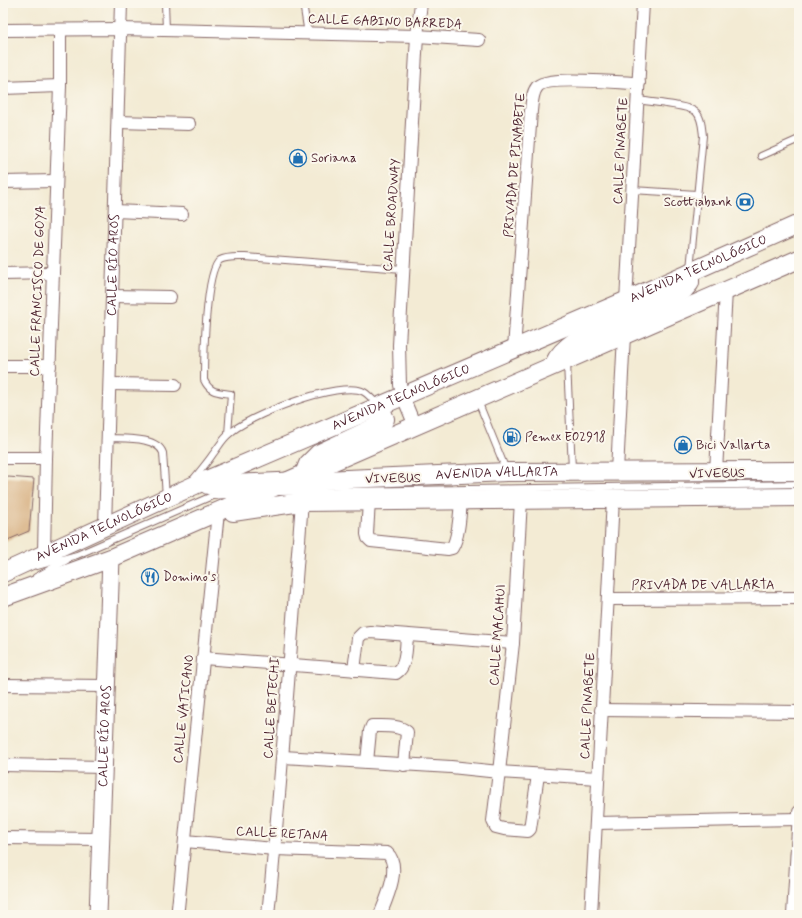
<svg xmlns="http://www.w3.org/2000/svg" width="802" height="918" font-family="Mynerve,sans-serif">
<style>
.building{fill:#debd95}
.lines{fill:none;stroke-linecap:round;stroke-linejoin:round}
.service-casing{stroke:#856666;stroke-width:8}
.minor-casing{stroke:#856666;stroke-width:14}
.secondary-casing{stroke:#856666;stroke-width:19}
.primary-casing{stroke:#856666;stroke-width:20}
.service{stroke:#fff;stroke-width:6}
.minor{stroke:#fff;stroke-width:12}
.secondary{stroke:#fff;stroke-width:17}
.primary{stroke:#fff;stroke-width:18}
.labels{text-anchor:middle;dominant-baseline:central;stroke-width:4;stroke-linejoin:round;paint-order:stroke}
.street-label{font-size:13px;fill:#4a1f2b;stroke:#fbf7ec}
.poi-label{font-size:13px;fill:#4a1f2b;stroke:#fbf7ec;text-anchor:start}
</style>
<rect width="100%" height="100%" fill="#fbf7ec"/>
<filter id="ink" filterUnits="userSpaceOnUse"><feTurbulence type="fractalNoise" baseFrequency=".025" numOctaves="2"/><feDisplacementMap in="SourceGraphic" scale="8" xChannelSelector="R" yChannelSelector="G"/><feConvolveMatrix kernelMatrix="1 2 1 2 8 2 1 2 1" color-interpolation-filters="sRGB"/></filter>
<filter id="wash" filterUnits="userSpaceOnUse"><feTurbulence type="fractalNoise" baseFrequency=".012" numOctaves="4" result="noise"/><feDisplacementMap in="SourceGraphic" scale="16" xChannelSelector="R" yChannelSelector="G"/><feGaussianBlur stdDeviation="0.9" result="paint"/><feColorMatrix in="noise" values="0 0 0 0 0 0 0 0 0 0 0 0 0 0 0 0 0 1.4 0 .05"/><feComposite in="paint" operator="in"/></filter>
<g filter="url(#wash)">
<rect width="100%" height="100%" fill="#f3ebd4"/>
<g id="blocks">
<!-- building -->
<path class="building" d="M8,477L34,479L29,531L3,542V482Z"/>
</g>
</g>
<g filter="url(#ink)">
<use href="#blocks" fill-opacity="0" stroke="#856666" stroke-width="1"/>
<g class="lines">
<!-- service casing -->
<g class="service-casing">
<g id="service">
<path d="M165,3L166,30"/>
<path d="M303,3L308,34"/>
<path d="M638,100C649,102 689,105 696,112C702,118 702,129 703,136L690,269"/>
<path d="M761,156L799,139"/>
<path d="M632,190L697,194"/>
<path d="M567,363L572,469"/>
<path d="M478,401L506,470"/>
<path d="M228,434L231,394C218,392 210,393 204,380C204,360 205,270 220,260C227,256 238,257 245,257L403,269"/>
<path d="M108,438C123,439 157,436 163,453L166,497"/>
<path d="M192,481C199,472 207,463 213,454C218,448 222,440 228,435C246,416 341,379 364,392C369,395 374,401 378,405"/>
<path d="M279,492L799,484"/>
<path d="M37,566L77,555L212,496L242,494"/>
<path d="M36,577L67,560"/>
</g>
</g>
<!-- minor casing -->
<g class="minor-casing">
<g id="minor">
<path d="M3,30L120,29L417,36L479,40"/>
<path d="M3,88L60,86"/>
<path d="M118,122L189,124"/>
<path d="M3,182L56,181"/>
<path d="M115,211L182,214"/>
<path d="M3,274L53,273"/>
<path d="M112,296L170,297"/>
<path d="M626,301L643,3"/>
<path d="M514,349L531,111C532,103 532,93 537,87C545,75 622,83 639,83"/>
<path d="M3,366H50"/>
<path d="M110,384L175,385"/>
<path d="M415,426L403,397L400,385L399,345L417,36L421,3"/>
<path d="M3,458H46"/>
<path d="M617,471L624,335"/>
<path d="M716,471L726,291"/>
<path d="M369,501L367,534L368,538L371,541L448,549L452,548C459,537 460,513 461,500"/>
<path id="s1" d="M105,526L121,3"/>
<path d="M44,553L46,458L60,86V30"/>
<path d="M608,599L799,598"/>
<path d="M203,658L396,673C407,667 406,646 407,635"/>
<path d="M354,670L358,638L363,633L370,632L513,643"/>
<path d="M3,685L106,686"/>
<path d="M601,710L799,712"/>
<path d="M283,757L451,767L499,772L513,643L521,500"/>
<path d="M367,762L370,731L372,726H375C385,726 400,725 407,732L404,765"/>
<path d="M3,765L103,767"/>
<path d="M538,775L530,829L528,831L504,829L496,827L493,821L499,772L598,778"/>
<path d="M597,823L799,819"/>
<path d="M3,838L101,839"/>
<path d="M185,841L275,849L387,853C402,866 386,900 380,915"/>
<path d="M178,908L218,512"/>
<path d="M268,915C282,777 291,640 302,502"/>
<path d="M591,915L613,499"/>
<path d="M793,915L799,812"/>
</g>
</g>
<!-- secondary casing -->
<g class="secondary-casing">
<g id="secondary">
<path id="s2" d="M98,915L111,558"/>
</g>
</g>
<!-- primary casing -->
<g class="primary-casing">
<g id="primary">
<path d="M624,335L627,323L635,312L684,290L690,283V272"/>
<path d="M554,364C564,341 598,329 620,318L626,301"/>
<path d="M304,474L308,464L318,454L382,424L385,419L380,407"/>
<path id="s3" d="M208,485L507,472L799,471"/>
<path d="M233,512L302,502L799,497"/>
<path id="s4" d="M3,573L195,485L623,302L799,224"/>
<path d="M3,597L111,558L799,259"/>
</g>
</g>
<!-- service -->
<use href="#service" class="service"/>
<!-- minor -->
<use href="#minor" class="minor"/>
<!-- secondary -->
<use href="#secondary" class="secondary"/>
<!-- primary -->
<use href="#primary" class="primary"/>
</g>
</g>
<!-- icons -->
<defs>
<g id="shop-ring" transform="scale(0.9)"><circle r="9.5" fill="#fbf7ec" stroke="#1f6fb2" stroke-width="1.5"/><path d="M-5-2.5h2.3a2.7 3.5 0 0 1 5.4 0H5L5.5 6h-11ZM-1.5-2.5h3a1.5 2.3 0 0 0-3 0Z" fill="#1f6fb2"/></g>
<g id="bank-ring" transform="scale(0.9)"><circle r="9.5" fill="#fbf7ec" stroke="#1f6fb2" stroke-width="1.5"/><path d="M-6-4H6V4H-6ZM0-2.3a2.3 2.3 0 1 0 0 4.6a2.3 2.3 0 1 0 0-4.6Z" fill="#1f6fb2"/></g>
<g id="fuel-ring" transform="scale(0.9)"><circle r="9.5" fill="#fbf7ec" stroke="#1f6fb2" stroke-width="1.5"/><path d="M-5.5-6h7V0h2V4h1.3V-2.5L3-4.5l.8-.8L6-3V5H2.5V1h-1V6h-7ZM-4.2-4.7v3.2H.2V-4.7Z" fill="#1f6fb2"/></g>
<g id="restaurant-ring" transform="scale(0.9)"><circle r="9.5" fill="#fbf7ec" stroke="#1f6fb2" stroke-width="1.5"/><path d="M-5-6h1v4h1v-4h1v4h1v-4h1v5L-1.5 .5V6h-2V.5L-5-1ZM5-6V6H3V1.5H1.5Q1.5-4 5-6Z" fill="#1f6fb2"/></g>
</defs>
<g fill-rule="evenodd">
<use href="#shop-ring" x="298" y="158"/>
<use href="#bank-ring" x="745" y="202"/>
<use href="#fuel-ring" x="512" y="437"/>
<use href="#shop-ring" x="683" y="445"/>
<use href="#restaurant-ring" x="150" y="577"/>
</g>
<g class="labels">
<!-- street labels -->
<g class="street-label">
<text transform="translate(385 22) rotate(2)">CALLE GABINO BARREDA</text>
<text transform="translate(621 151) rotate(-87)">CALLE PINABETE</text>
<text transform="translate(515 165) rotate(-85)">PRIVADA DE PINABETE</text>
<text transform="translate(392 215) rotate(-86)">CALLE BROADWAY</text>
<text stroke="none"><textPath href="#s1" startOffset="261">CALLE RÍO AROS</textPath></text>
<text stroke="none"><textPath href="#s4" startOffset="759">AVENIDA TECNOLÓGICO</textPath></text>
<text transform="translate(38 291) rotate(-88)">CALLE FRANCISCO DE GOYA</text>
<text stroke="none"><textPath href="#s4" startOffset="435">AVENIDA TECNOLÓGICO</textPath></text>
<text stroke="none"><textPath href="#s3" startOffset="289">AVENIDA VALLARTA</textPath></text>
<text transform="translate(717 474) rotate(-1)">VIVEBUS</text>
<text transform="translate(393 479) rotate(-1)">VIVEBUS</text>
<text stroke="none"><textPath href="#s4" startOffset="111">AVENIDA TECNOLÓGICO</textPath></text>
<text x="703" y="585">PRIVADA DE VALLARTA</text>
<text transform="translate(498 635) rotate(-86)">CALLE MACAHUI</text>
<text transform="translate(588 706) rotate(-87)">CALLE PINABETE</text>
<text transform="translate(272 708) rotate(-86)">CALLE BETECHI</text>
<text transform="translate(184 709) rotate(-84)">CALLE VATICANO</text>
<text stroke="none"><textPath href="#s2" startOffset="179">CALLE RÍO AROS</textPath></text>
<text transform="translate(282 834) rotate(3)">CALLE RETANA</text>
</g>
<!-- poi labels -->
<g class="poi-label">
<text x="311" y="158">Soriana</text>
<text x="732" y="202" text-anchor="end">Scottiabank</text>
<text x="525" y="437">Pemex E02918</text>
<text x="696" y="445">Bici Vallarta</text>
<text x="163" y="577">Domino's</text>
</g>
</g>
<!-- margin -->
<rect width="802" height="918" fill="none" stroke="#fbf7ec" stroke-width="16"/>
</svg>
